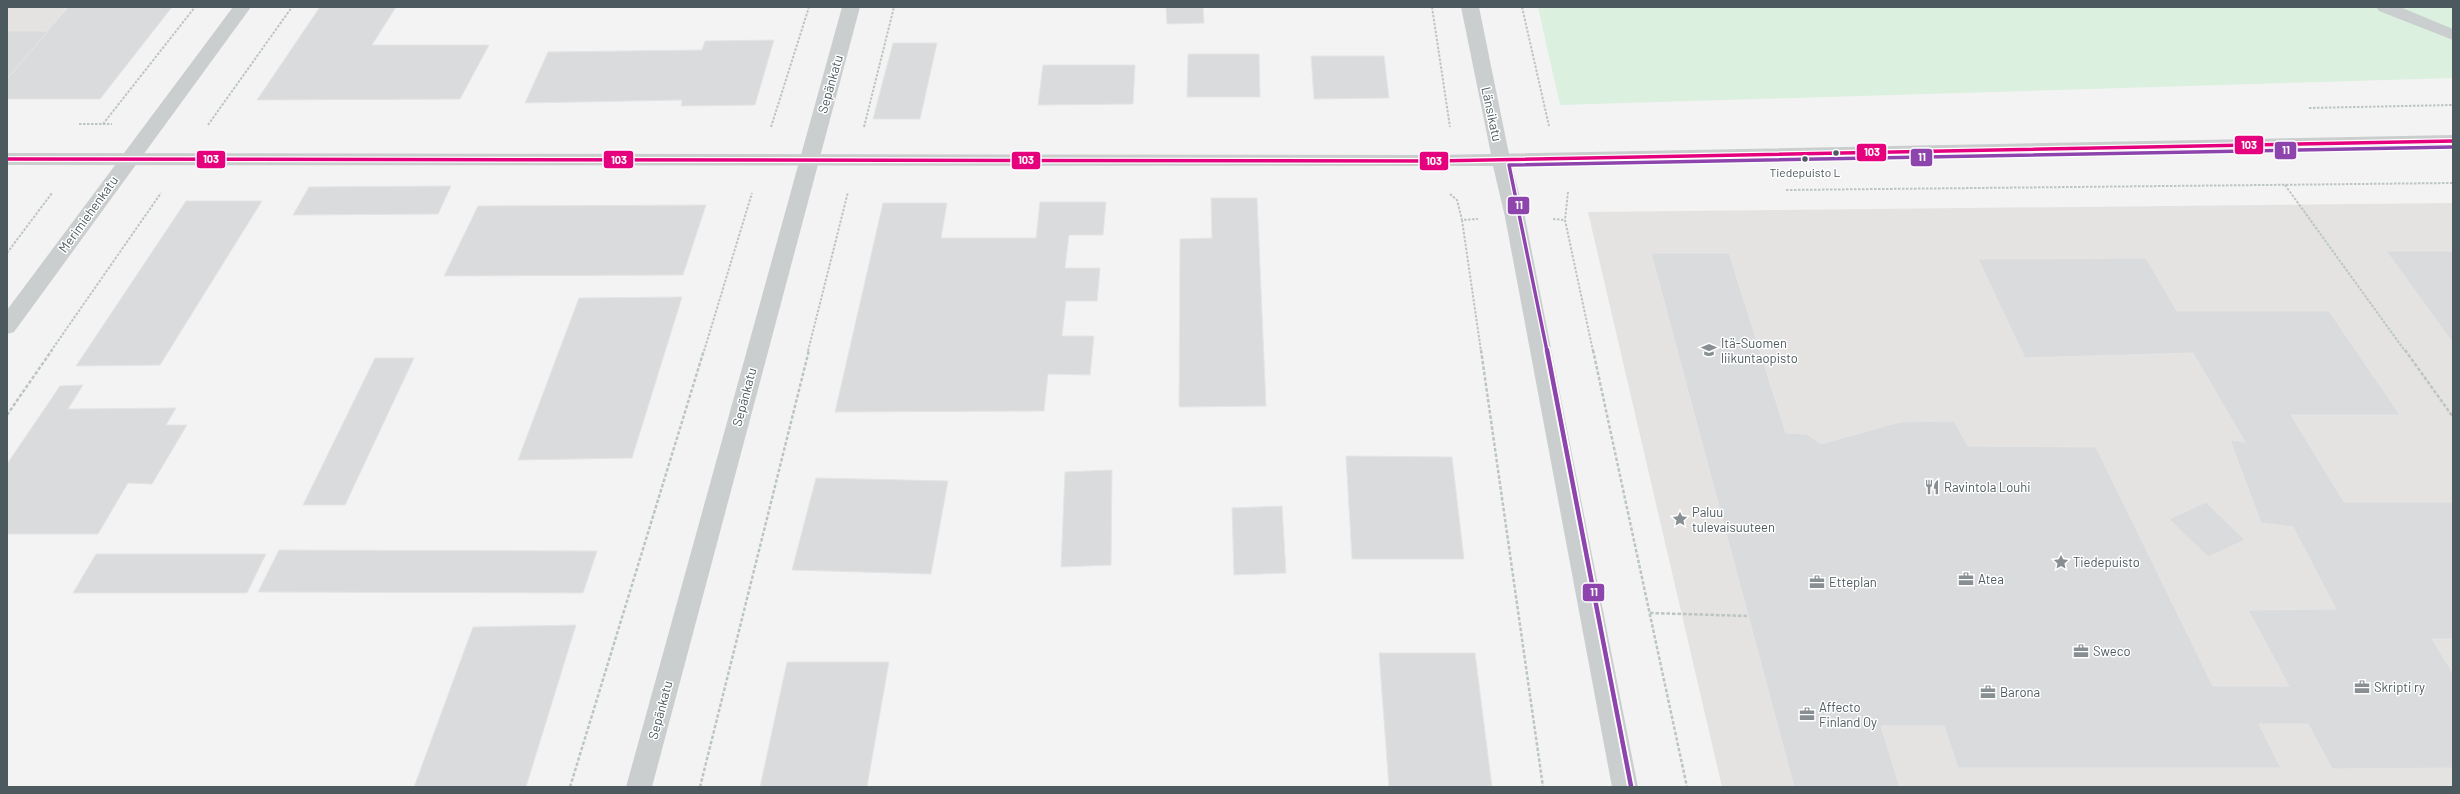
<svg xmlns="http://www.w3.org/2000/svg" width="2460" height="794" font-family="Barlow,sans-serif">
<style>
.commercial{fill:#e4e3e1}
.green{fill:#dbf0df}
.building{fill:#dadbdc;stroke:#e5e5e6}
.lines{fill:none;stroke-linecap:round;stroke-linejoin:round}
.path-far1{stroke:#bcc6c1;stroke-width:2;stroke-dasharray:2.5 1.5;stroke-linecap:butt}
.path{stroke:#bcc6c1;stroke-width:2.5;stroke-dasharray:3.5 2;stroke-linecap:butt}
.service{fill:#cbcecf;fill-rule:evenodd}
.minor{fill:#cbcecf;fill-rule:evenodd}
.tertiary{fill:#cbcecf;fill-rule:evenodd}
.bus-1-casing{stroke:#fff;stroke-width:6}
.bus-2-far1-casing{stroke:#fff;stroke-width:6}
.bus-2-casing{stroke:#fff;stroke-width:8}
.bus-1{stroke:#e5007d;stroke-width:3.5}
.bus-2-far1{stroke:#8e44ad;stroke-width:3.5}
.bus-2{stroke:#8e44ad;stroke-width:4.5}
.bus-dot{fill:#4c595f;stroke:#fff;stroke-width:1.5}
.labels{text-anchor:middle;dominant-baseline:central;stroke-width:3;stroke-linejoin:round;paint-order:stroke}
.bus-label{font-size:12px;fill:#4c595f;stroke:#fff}
.street-label{font-size:13px;fill:#4c595f;stroke:#fff}
.poi-label{font-size:13px;fill:#4c595f;stroke:#fff;text-anchor:start}
.line-badge{stroke:#fff;stroke-width:1.5}
.badge-label{font-size:11px;text-anchor:middle;font-weight:bold;fill:#fff}
</style>
<rect width="100%" height="100%" fill="#f4f3f3"/>
<!-- commercial -->
<g class="commercial">
<path d="M7,7H67L48,31H7Z"/>
<path d="M2453,203V787H1722L1588,212Z"/>
</g>
<!-- green -->
<path class="green" d="M1538,7H2453V78L1560,105Z"/>
<!-- building -->
<g class="building">
<path d="M68,7H172L100,99H7V79Z"/>
<path d="M320,7H396L372,45H489L460,99L257,100Z"/>
<path d="M1166,7H1203L1204,23L1167,24Z"/>
<path d="M7,31H48L7,79Z"/>
<path d="M774,40L755,105L681,106L682,100L525,103L548,52L702,50L705,41Z"/>
<path d="M893,43H937L920,119H873Z"/>
<path d="M1188,54H1259L1260,97H1187Z"/>
<path d="M1311,56H1384L1389,98L1314,99Z"/>
<path d="M1043,65H1135L1133,104L1038,105Z"/>
<path d="M451,186L438,214L293,215L309,187Z"/>
<path d="M1211,198H1257L1266,406L1179,407L1180,239L1212,238Z"/>
<path d="M186,201H262L160,365L76,366Z"/>
<path d="M1040,202H1106L1103,235H1069L1065,268H1100L1097,301H1066L1062,336H1094L1090,375L1048,374L1044,411L835,412L883,203H947L941,238H1036Z"/>
<path d="M706,205L683,275L444,276L478,206Z"/>
<path d="M2386,251H2453V343Z"/>
<path d="M1651,253H1729L1786,433L1807,434L1821,444L1900,422L1954,421L1968,446L2096,447L2213,686H2289L2248,610L2336,609L2293,527L2261,523L2230,440L2245,442L2193,353L2025,358L1978,259L2146,258L2177,311H2329L2400,415H2291L2344,502H2453V639H2432L2453,673V768L2332,769L2308,724H2259L2281,768H1958L1944,726H1881L1900,787H1794Z"/>
<path d="M682,297L632,458L518,460L579,298Z"/>
<path d="M375,358H414L345,505H303Z"/>
<path d="M83,385L68,409L176,408L166,425H187L152,484L128,483L98,534H7V464L60,386Z"/>
<path d="M1346,456L1452,457L1464,559H1352Z"/>
<path d="M1112,470L1111,565L1061,567L1065,472Z"/>
<path d="M816,478L948,481L931,574L792,570Z"/>
<path d="M2206,502L2245,540L2208,557L2169,519Z"/>
<path d="M1282,506L1286,573L1234,575L1232,508Z"/>
<path d="M279,550L597,551L583,593L258,592Z"/>
<path d="M96,554H266L247,593H73Z"/>
<path d="M576,625L526,787H414L473,627Z"/>
<path d="M1379,653H1475L1492,787H1389Z"/>
<path d="M787,662H889L867,787H760Z"/>
</g>
<g class="lines">
<!-- path-far1 -->
<g class="path-far1">
<path d="M1432,7L1450,127"/>
<path d="M1522,7L1549,126"/>
<path d="M2309,108L2453,105"/>
<path d="M79,124H112"/>
<path d="M103,124L195,7"/>
<path d="M208,125L292,7"/>
<path d="M771,127L809,7"/>
<path d="M864,127L894,7"/>
<path d="M2285,185L2405,351"/>
<path d="M1786,190L2453,183"/>
<path d="M1568,192L1565,220L1593,351"/>
<path d="M1450,194L1457,200L1462,220L1478,219"/>
<path d="M1553,219L1565,220"/>
<path d="M1462,220L1481,351"/>
<path d="M7,253L52,193"/>
<path d="M51,351L161,193"/>
<path d="M704,351L752,193"/>
<path d="M808,351L848,192"/>
</g>
<!-- path -->
<g class="path">
<path d="M1481,350L1543,787"/>
<path d="M1593,350L1687,787"/>
<path d="M2405,350L2453,417"/>
<path d="M7,415L52,350"/>
<path d="M1650,613L1748,616"/>
<path d="M570,787L704,350"/>
<path d="M700,787L809,350"/>
</g>
<!-- service -->
<path class="service" d="M2376,7H2400L2453,29V40L2379,11Z"/>
<!-- minor -->
<g class="minor">
<path d="M233,7H251L14,332L7,334V310Z"/>
<path d="M842,7H860L652,787H626Z"/>
<path d="M1461,7H1479L1510,159L1508,164L1501,165L1494,164L1492,159Z"/>
</g>
<!-- tertiary -->
<path class="tertiary" d="M2453,135V147L1512,166L1525,217L1638,787H1612L1505,217L1493,166L7,165V153L1435,155Z"/>
<!-- bus-1 casing -->
<g class="bus-1-casing">
<path id="bus-1" d="M7,159L1435,161L2453,141"/>
</g>
<!-- bus-2-far1 casing -->
<g class="bus-2-far1-casing">
<path id="bus-2-far1" d="M1547,351L1509,165L2453,147"/>
</g>
<!-- bus-2 casing -->
<g class="bus-2-casing">
<path id="bus-2" d="M1547,350L1631,786"/>
</g>
<!-- bus-1 -->
<use href="#bus-1" class="bus-1"/>
<!-- bus-2-far1 -->
<use href="#bus-2-far1" class="bus-2-far1"/>
<!-- bus-2 -->
<use href="#bus-2" class="bus-2"/>
</g>
<!-- icons -->
<defs>
<g id="school-bare" transform="scale(1.2)"><path d="M0-5L7-2L0 1L-7-2ZM-4 1L0 2.5L4 1V4Q0 6-4 4Z" fill="#878f93" stroke="#fff" stroke-width="2.5" paint-order="stroke"/></g>
<g id="restaurant-bare" transform="scale(1.2)"><path d="M-5-6h1v4h1v-4h1v4h1v-4h1v5L-1.5 .5V6h-2V.5L-5-1ZM5-6V6H3V1.5H1.5Q1.5-4 5-6Z" fill="#878f93" stroke="#fff" stroke-width="2.5" paint-order="stroke"/></g>
<g id="sight-bare" transform="scale(1.2)"><path d="M0-6L1.8-2.2L6-1.7L2.9 1.2L3.7 5.4L0 3.3L-3.7 5.4L-2.9 1.2L-6-1.7L-1.8-2.2Z" fill="#878f93" stroke="#fff" stroke-width="2.5" paint-order="stroke"/></g>
<g id="office-bare" transform="scale(1.2)"><path d="M-6-3h4V-5.5h4V-3h4V5H-6ZM-1-4.5V-3h2v-1.5ZM-6 0V1H6V0Z" fill="#878f93" stroke="#fff" stroke-width="2.5" paint-order="stroke"/></g>
</defs>
<g fill-rule="evenodd">
<use href="#school-bare" x="1709" y="350"/>
<use href="#restaurant-bare" x="1932" y="487"/>
<use href="#sight-bare" x="1680" y="519"/>
<use href="#sight-bare" x="2061" y="562"/>
<use href="#office-bare" x="1966" y="579"/>
<use href="#office-bare" x="1817" y="582"/>
<use href="#office-bare" x="2081" y="651"/>
<use href="#office-bare" x="2362" y="687"/>
<use href="#office-bare" x="1988" y="692"/>
<use href="#office-bare" x="1807" y="714"/>
</g>
<!-- markers -->
<g class="bus-dot">
<circle cx="1836" cy="153" r="3.5"/>
<circle cx="1805" cy="159" r="3.5"/>
</g>
<g class="labels">
<!-- bus labels -->
<g class="bus-label">
<text x="1805" y="172">Tiedepuisto L</text>
</g>
<!-- street labels -->
<g class="street-label">
<text transform="translate(830 84) rotate(-74)">Sepänkatu</text>
<text transform="translate(1492 114) rotate(78)">Länsikatu</text>
<text transform="translate(88 214) rotate(-54)">Merimiehenkatu</text>
<text transform="translate(744 397) rotate(-75)">Sepänkatu</text>
<text transform="translate(660 710) rotate(-75)">Sepänkatu</text>
</g>
<!-- poi labels -->
<g class="poi-label">
<text x="1721" y="343">Itä-Suomen<tspan x="1721" dy="15">liikuntaopisto</tspan></text>
<text x="1944" y="487">Ravintola Louhi</text>
<text x="1692" y="512">Paluu<tspan x="1692" dy="15">tulevaisuuteen</tspan></text>
<text x="2073" y="562">Tiedepuisto</text>
<text x="1978" y="579">Atea</text>
<text x="1829" y="582">Etteplan</text>
<text x="2093" y="651">Sweco</text>
<text x="2374" y="687">Skripti ry</text>
<text x="2000" y="692">Barona</text>
<text x="1819" y="707">Affecto<tspan x="1819" dy="15">Finland Oy</tspan></text>
</g>
</g>
<g class="line-badge">
<rect x="2234" y="135" width="30" height="20" rx="4" fill="#e5007d"/>
<rect x="2274" y="141" width="23" height="19" rx="4" fill="#8e44ad"/>
<rect x="1856" y="143" width="31" height="19" rx="4" fill="#e5007d"/>
<rect x="1910" y="148" width="23" height="19" rx="4" fill="#8e44ad"/>
<rect x="196" y="150" width="30" height="19" rx="4" fill="#e5007d"/>
<rect x="603" y="150" width="31" height="19" rx="4" fill="#e5007d"/>
<rect x="1011" y="151" width="30" height="19" rx="4" fill="#e5007d"/>
<rect x="1419" y="151" width="30" height="20" rx="4" fill="#e5007d"/>
<rect x="1507" y="196" width="23" height="19" rx="4" fill="#8e44ad"/>
<rect x="1582" y="583" width="23" height="19" rx="4" fill="#8e44ad"/>
</g>
<g class="badge-label">
<text x="2249" y="149">103</text>
<text x="2286" y="154">11</text>
<text x="1872" y="156">103</text>
<text x="1922" y="161">11</text>
<text x="211" y="163">103</text>
<text x="619" y="164">103</text>
<text x="1026" y="164">103</text>
<text x="1434" y="165">103</text>
<text x="1519" y="209">11</text>
<text x="1594" y="596">11</text>
</g>
<!-- border -->
<rect width="2460" height="794" fill="none" stroke="#4c595f" stroke-width="16"/>
</svg>
